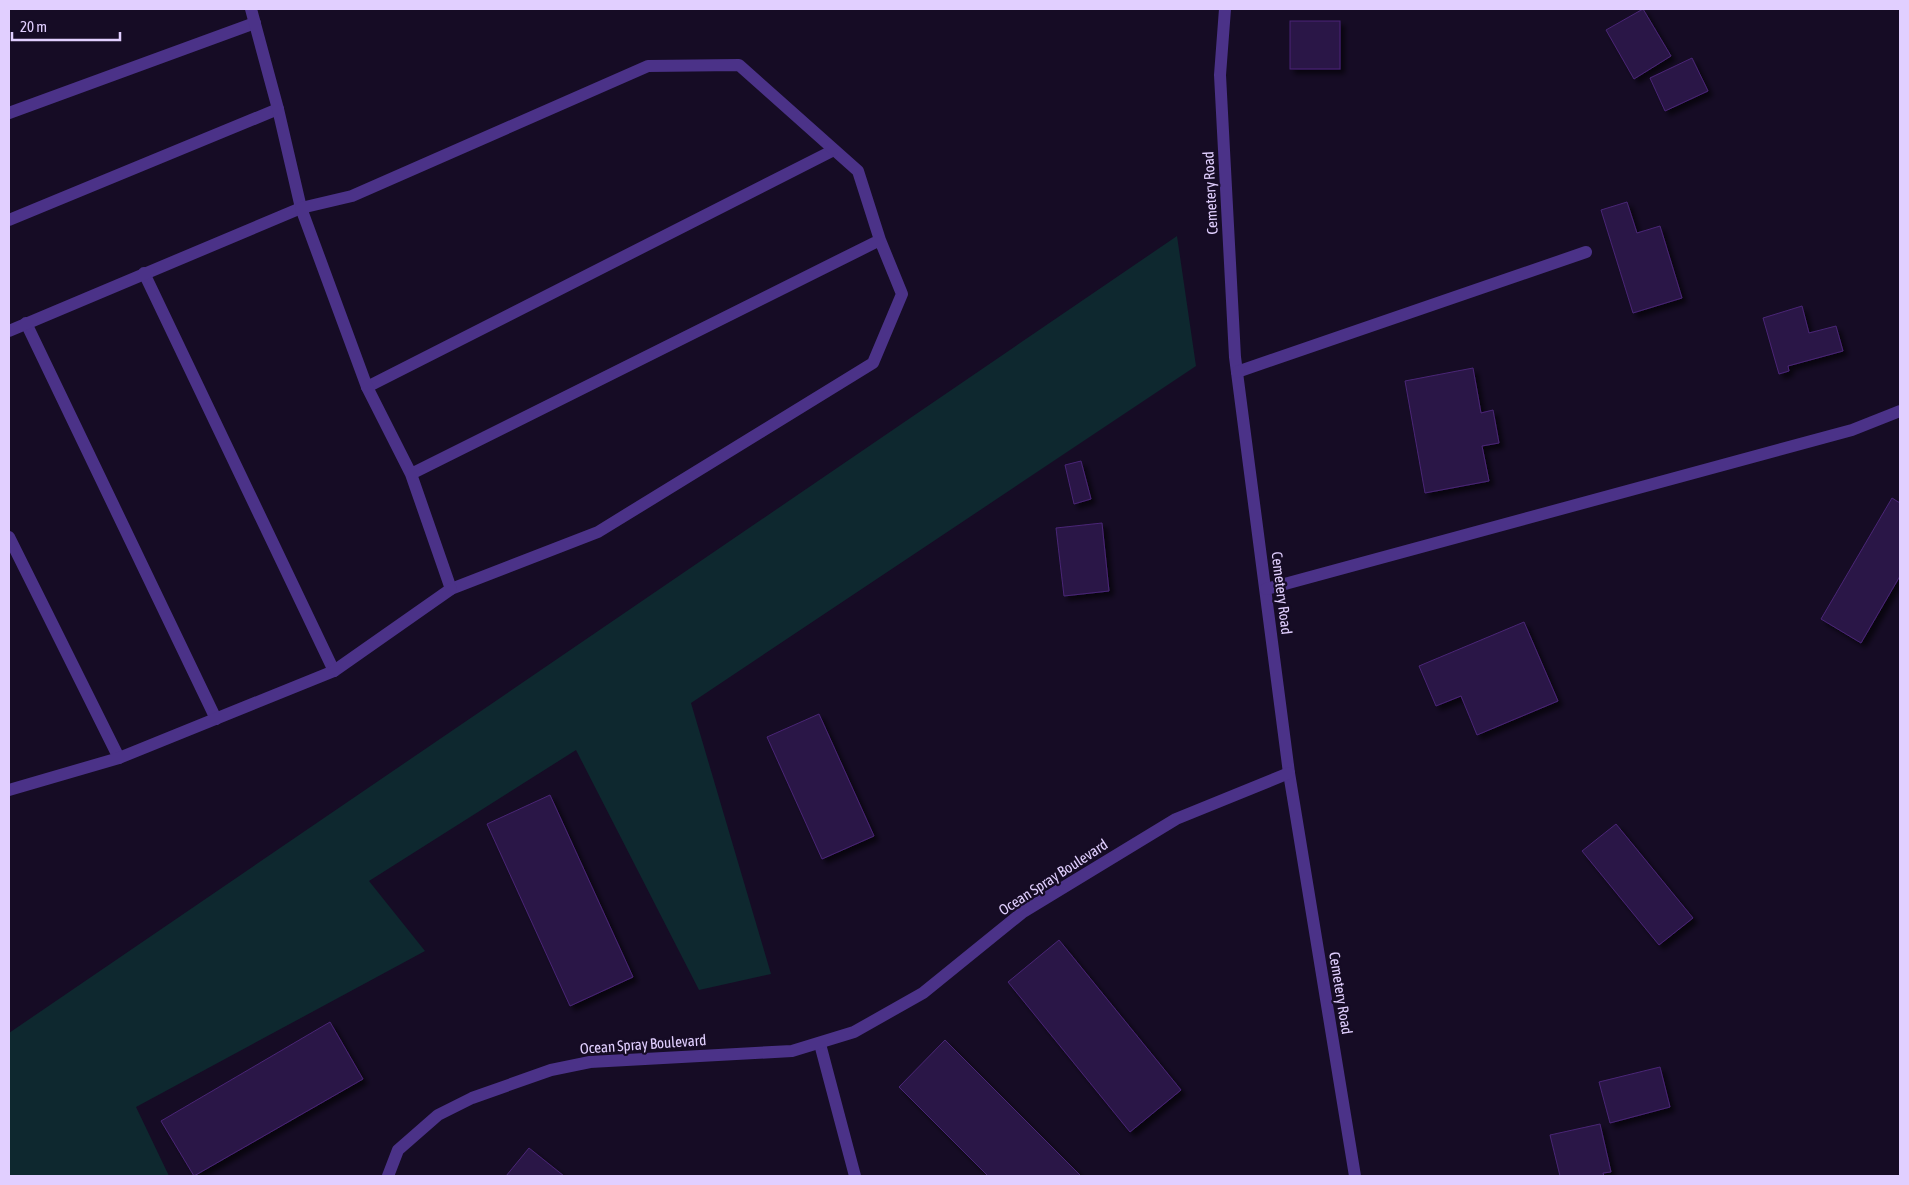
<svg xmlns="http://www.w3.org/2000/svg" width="1909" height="1185" font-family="'Asap Condensed',sans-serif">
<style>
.green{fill:#0e282f}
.building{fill:#2c1647;stroke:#492676;filter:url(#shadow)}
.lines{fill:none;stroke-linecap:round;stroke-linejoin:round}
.minor{stroke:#4b3288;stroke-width:12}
.labels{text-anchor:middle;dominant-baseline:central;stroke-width:4.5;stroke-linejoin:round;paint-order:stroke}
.street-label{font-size:15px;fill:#e1cfff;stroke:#160c25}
</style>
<defs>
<filter id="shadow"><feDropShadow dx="4.5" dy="4.5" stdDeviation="2.5" flood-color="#0009"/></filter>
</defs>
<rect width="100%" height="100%" fill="#160c25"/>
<!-- green -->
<path class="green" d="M1177,236L1196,366L691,703L771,974L699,990L576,750L369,881L425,951L136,1107L169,1176H9V1033Z"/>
<!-- building -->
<g class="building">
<path d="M1643,9L1671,56L1634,79L1606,30Z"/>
<rect x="1290" y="21" width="50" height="48"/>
<path d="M1692,58L1708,91L1665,111L1650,78Z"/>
<path d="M1627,202L1637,233L1660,226L1682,298L1633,313L1601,210Z"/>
<path d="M1802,306L1809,333L1836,326L1843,351L1788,366L1789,371L1779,374L1763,318Z"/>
<path d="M1473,368L1481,413L1493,410L1499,443L1482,446L1489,481L1425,493L1405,381Z"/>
<path d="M1081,461L1091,499L1074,504L1065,465Z"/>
<path d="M1892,498L1900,503V576L1861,643L1821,619Z"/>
<path d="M1102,523L1109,591L1064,596L1056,528Z"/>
<path d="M1524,622L1558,701L1477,735L1461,696L1436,706L1419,666Z"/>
<path d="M819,714L874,836L822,859L767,737Z"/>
<path d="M550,795L633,977L570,1006L487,824Z"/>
<path d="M1616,824L1693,918L1659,945L1582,851Z"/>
<path d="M1059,940L1181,1090L1130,1132L1008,982Z"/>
<path d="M330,1022L363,1079L194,1176L161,1121Z"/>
<path d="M945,1040L1081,1176H988L899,1087Z"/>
<path d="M1660,1067L1670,1107L1610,1123L1599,1082Z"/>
<path d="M1600,1124L1611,1172L1603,1173L1604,1176H1560L1550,1135Z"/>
<path d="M529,1148L564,1176H506Z"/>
</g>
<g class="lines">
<!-- minor -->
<g class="minor">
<path d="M1225,9L1220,75L1235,357L1289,773L1355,1176"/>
<path d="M9,113L255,23"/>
<path d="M9,220L278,109"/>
<path d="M144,273L334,671"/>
<path d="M26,323L216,719"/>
<path d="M9,331L301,208L278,109L251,9"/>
<path d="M1237,372L1586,252"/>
<path d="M367,387L834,150"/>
<path d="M411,474L367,387L301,208L352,196L648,66L739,65L858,171L880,240L902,294L873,363L598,532L451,589L411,474L880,240"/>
<path d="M9,537L119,758"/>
<path d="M1266,589L1852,430L1900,411"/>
<path d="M9,790L119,758L334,671L451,589"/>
<path d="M820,1044L855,1176"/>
<path d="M388,1176L398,1150L438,1115L472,1098L551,1070L590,1062L792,1051L854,1032L923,993L1023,912L1176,819L1289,773"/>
</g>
</g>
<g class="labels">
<!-- street labels -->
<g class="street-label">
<text transform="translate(1210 193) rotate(-93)">Cemetery Road</text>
<text transform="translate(1282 593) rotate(83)">Cemetery Road</text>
<text transform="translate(1053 877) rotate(-33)">Ocean Spray Boulevard</text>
<text transform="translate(1341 993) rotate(81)">Cemetery Road</text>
<text transform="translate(643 1044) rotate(-4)">Ocean Spray Boulevard</text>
</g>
</g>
<!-- border -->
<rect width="1909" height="1185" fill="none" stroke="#e1cfff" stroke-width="20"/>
<!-- scale -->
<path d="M12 32v8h108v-8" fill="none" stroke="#e1cfff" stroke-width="2.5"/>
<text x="20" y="32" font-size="15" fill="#e1cfff" stroke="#160c25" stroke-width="4" paint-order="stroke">20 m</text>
</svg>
